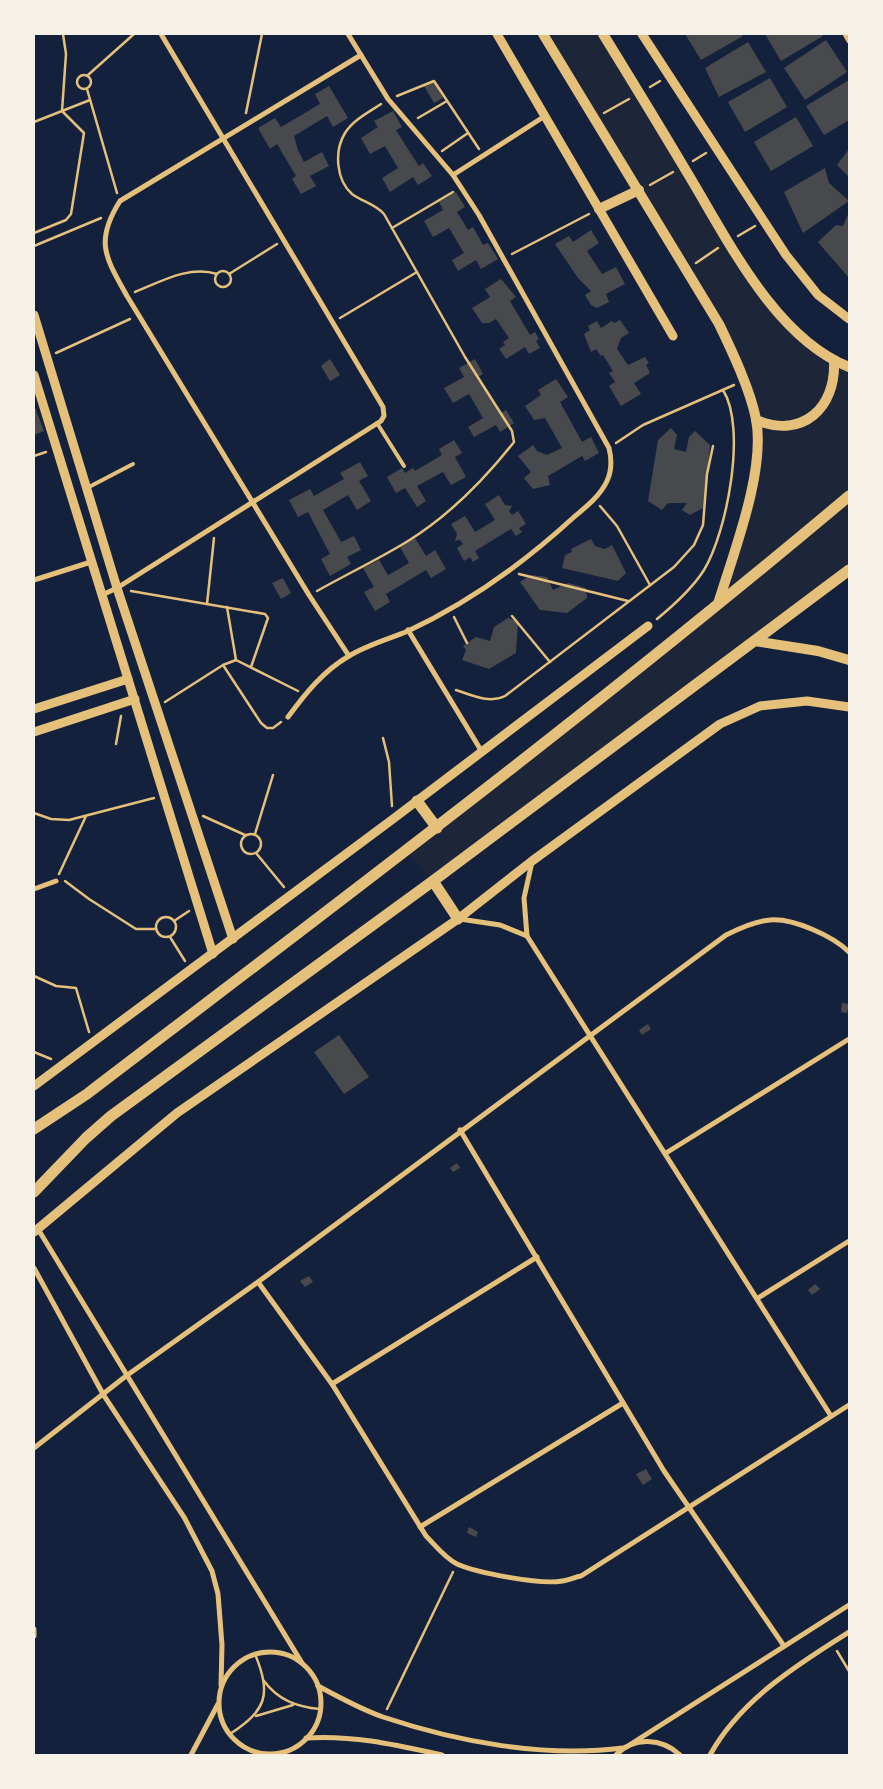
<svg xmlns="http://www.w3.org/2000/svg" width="883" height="1789" font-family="Barlow,sans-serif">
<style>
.green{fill:#1d2539}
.building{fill:#48494c}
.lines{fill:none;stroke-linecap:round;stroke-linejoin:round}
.path{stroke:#e5c07b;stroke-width:2.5}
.service{stroke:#e5c07b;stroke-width:4}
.minor{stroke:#e5c07b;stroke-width:5}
.tertiary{stroke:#e5c07b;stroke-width:9}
.secondary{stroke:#e5c07b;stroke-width:10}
.primary{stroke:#e5c07b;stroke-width:11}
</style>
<rect width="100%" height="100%" fill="#14213d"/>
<!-- green -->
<path class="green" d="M543,34H603L729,242L794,329L849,367V570L433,881L407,851L718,604L749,504L756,420L738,365Z"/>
<!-- building -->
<g class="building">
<path d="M685,34H742L743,36L701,60Z"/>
<path d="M765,34H822L823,36L781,61Z"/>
<path d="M826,40L847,72L805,100L784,68Z"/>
<path d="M748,42L766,72L719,97L705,68Z"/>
<path d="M770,78L787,107L745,132L728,102Z"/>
<path d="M849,80V120L824,135L806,106Z"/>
<path d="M434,81L443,98L434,103L424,86Z"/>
<path d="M329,86L348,118L333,127L327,116L294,136L298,150L304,162L322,152L329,166L310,176L316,186L301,194L292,179L296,176L277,144L270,149L258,128L275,118L281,127L320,104L315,94Z"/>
<path d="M393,111L402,127L396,130L406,146L419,166L423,163L432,176L418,185L413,177L390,192L382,178L398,168L385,146L370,154L361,138L378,127L374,121Z"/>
<path d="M796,117L813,146L771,171L754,142Z"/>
<path d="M849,149V177L837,165Z"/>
<path d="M825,168L829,183L849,201L803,233L784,192Z"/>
<path d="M456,192L465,207L457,212L468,230L473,227L483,245L488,243L498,259L481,269L476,260L458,271L452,260L464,253L449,228L433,237L424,221L443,210L439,202Z"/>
<path d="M849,212V278L818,242L836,225L843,226Z"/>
<path d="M591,230L599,243L587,251L602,274L616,267L625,284L606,294L609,302L597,308L591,305L585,295L591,291L578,278L555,244L569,236L573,242Z"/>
<path d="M501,279L516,297L510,301L530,335L535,332L539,339L536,341L540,348L529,354L525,347L506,359L499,349L505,345L503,342L509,338L496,319L489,323H482L472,308L490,297L485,289Z"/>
<path d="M620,320L629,333L621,338L617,349L628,365L645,357L649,363L646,365L650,373L634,383L641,394L621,406L609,386L615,382L609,373L613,371L603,355L601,356L596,349L591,352L584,334L590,330L588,326L597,321L601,328L612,321L614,323Z"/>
<path d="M330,359L340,375L330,381L321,366Z"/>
<path d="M475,359L483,374L478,377L500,414L506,410L514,423L500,432L496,425L474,437L468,427L483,418L469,394L453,403L444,388L464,377L459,368Z"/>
<path d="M556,379L568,397L560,402L582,442L591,437L599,453L585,461L582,456L548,476L550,485L533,489L524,478L531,472L518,456L533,445L537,451L547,455L562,448L545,418L534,420L525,406L541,395L538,390Z"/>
<path d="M34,405L44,431L34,435Z"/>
<path d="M671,428L677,435L674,449L686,452L689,437L695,431L710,445L705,507L690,515L682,510L687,503H668L662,510L648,501L658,440Z"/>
<path d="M454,440L462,453L455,457L466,477L451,485L443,472L417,486L426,501L417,507L405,488L396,493L387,477L402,468L405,473L413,468L415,471L442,455L439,449Z"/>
<path d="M360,462L368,476L359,481L371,501L357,510L348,495L323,510L341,542L354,536L361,550L347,557L351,564L330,576L321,559L330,554L308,512L298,517L289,500L310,489L314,496L344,479L340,473Z"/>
<path d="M499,495L505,505L512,506L509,511L512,515L518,511L526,524L519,528L522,532L516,536L511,529L475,551L479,558L473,562L470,557L464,561L457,548L463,544L460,540L455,541L457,534L451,524L465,516L475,532L495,520L485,504Z"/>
<path d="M415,538L426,556L435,550L446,569L431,578L426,570L386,594L390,602L375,611L364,592L374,587L363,568L379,560L388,575L399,569L409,563L400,547Z"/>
<path d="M591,539L595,546L605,549L612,545L626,573L618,581L562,568L565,555L572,552L571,549Z"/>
<path d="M531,575L547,577L553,590L568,583L586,588L587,598L567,613L540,610L520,582Z"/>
<path d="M283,578L291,593L281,599L272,583Z"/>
<path d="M508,618L518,622L516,653L489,669L462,660L466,650L463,646L476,637L490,641L494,627Z"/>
<path d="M842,1003L849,1004L847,1013L841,1012Z"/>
<path d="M648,1024L651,1029L642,1035L639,1030Z"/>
<path d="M339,1035L369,1077L344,1094L314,1052Z"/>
<path d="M457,1163L460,1168L453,1172L450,1168Z"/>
<path d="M309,1276L313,1282L305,1287L300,1281Z"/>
<path d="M815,1284L820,1289L812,1295L808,1290Z"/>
<path d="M646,1469L652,1479L643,1485L636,1474Z"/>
<path d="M469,1527L478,1532L476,1537L467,1533Z"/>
</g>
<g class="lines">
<!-- path -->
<g class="path">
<circle cx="84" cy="82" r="7"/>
<path d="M88,75L134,34"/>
<path d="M650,87L660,81"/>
<path d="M87,89L117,193"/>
<path d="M397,96L434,81L479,149"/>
<path d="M246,113L262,34"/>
<path d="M604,113L629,99"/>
<path d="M418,118L447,101"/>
<path d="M34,122L90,100"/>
<path d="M442,151L468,133"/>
<path d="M693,161L706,153"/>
<path d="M650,185L673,172"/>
<path d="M392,228L453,192"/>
<path d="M34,233L66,220L71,214L84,133L62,111L66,54L63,34"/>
<path d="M738,236L755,226"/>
<path d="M34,246L101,218"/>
<path d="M512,254L589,214"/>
<path d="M696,263L718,248"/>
<circle cx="223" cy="279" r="8"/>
<path d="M229,274L277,244"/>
<path d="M135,292C160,282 189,265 217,274"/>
<path d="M340,318L417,272"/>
<path d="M56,353L130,319"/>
<path d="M616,443L643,425L734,385"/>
<path d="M34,456L46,452"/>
<path d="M600,506L617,526L650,585"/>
<path d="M519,574L628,601"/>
<path d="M131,591L265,614L268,618L251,667"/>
<path d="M317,591C347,574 379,559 408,541C450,515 484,480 514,442L512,431L465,357L384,214C375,204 363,202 352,194C336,180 334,151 345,133C353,120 369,112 381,104"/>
<path d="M207,604L214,538"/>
<path d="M227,607L236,660"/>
<path d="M512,616L550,662"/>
<path d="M454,617L467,643"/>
<path d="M657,619C674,605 692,589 704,570C727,532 747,428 723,390"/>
<path d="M223,665L261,723L267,728H273L281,722"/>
<path d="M456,690C472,695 489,704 505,696L674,567L694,545L703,525L707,474L713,446"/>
<path d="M165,702L223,665L236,660L298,691"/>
<path d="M383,738L389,762L392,806"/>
<path d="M116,744L121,716"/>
<path d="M34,813L51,819L69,820L154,798"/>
<path d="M203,816L245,835"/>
<circle cx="251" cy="844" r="10"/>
<path d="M255,834L273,775"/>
<path d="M256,853L284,887"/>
<path d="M59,874L86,816"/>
<path d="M65,881L89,899L136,929H155"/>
<circle cx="166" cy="927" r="10"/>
<path d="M174,921L189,911"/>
<path d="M170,937L185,961"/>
<path d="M34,976L56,986L76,988L89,1032"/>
<path d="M34,1052L51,1059"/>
<path d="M837,1651L849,1671"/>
<path d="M264,1681C278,1700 297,1707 320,1709"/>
<path d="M387,1709L453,1572"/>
<path d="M256,1716L293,1705"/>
<path d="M230,1734C266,1710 272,1696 255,1654"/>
</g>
<!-- service -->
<g class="service">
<path d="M377,423L404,466"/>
<path d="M87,488L133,464"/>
</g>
<!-- minor -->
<g class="minor">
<path d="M845,34L849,41"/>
<path d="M453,175L545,116"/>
<path d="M34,580L91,562"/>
<path d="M102,595L117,588L381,421L384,416L383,407L161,34"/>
<path d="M408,630L482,752"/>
<path d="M349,656L309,595L127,296C106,258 94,242 120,201L361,55"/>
<path d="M288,717C305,694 323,671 349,656C367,645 389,639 408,631C468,603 525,562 574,517C586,507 600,496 607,481C612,470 612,460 609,448L479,215L453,175L388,99L348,34"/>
<path d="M532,862L524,898L527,936L831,1416"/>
<path d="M34,889L56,881"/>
<path d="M460,919L500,925L527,936"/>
<path d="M460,1130L664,1471L784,1646"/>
<path d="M666,1153L849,1039"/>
<path d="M38,1229L302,1663"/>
<path d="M34,1268L103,1394L184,1517L212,1571L218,1594L222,1645L221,1685"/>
<path d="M258,1282L332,1384L426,1536C435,1545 445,1558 457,1564C477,1573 541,1585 562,1581C569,1580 575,1577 581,1576L849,1405"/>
<path d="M758,1298L849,1241"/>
<path d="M332,1384L537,1257"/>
<path d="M34,1448L126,1376L258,1282L726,935C740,928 755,921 770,920C793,918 833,936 849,952"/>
<path d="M420,1527L623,1403"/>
<path d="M34,1629V1636"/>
<circle cx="270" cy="1703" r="51"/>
<path d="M318,1686C339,1697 360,1709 383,1717C458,1742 544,1758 623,1748"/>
<path d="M306,1738C354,1735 396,1745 442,1755"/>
<path d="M631,1744L849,1605"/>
<path d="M191,1755L218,1704"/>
<path d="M616,1755C634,1736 662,1738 680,1755"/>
<path d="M710,1755C740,1700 798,1664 849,1632"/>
</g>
<!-- tertiary -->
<g class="tertiary">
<path d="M497,34L673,336"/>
<path d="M642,34L786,255L818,295L849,319"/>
<path d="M34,315L117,588L233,939"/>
<path d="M34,375L213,954"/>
<path d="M34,709L128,679"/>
<path d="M34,732L135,699"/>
<path d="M34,1086L393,819L648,626"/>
<path d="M34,1232L177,1113L458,919L532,861L720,724L760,706L807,701L849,707"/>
</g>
<!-- secondary -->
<g class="secondary">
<path d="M543,34L719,324C732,351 750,389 756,419C766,471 733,554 718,604"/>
<path d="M603,34C632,81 660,127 688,174C728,240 775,338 849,367"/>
<path d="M599,209L639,190"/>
<path d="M756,420C803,439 836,408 834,361"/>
<path d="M754,641L818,651L849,660"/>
</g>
<!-- primary -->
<g class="primary">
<path d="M417,801L437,828"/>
<path d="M433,881L458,919"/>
<path d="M34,1129L87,1094C344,898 602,704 849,496"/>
<path d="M34,1192L86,1138L111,1116L433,881L849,570"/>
</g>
</g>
<!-- border -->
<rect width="883" height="1789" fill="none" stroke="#f6f1e7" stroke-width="70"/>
</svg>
